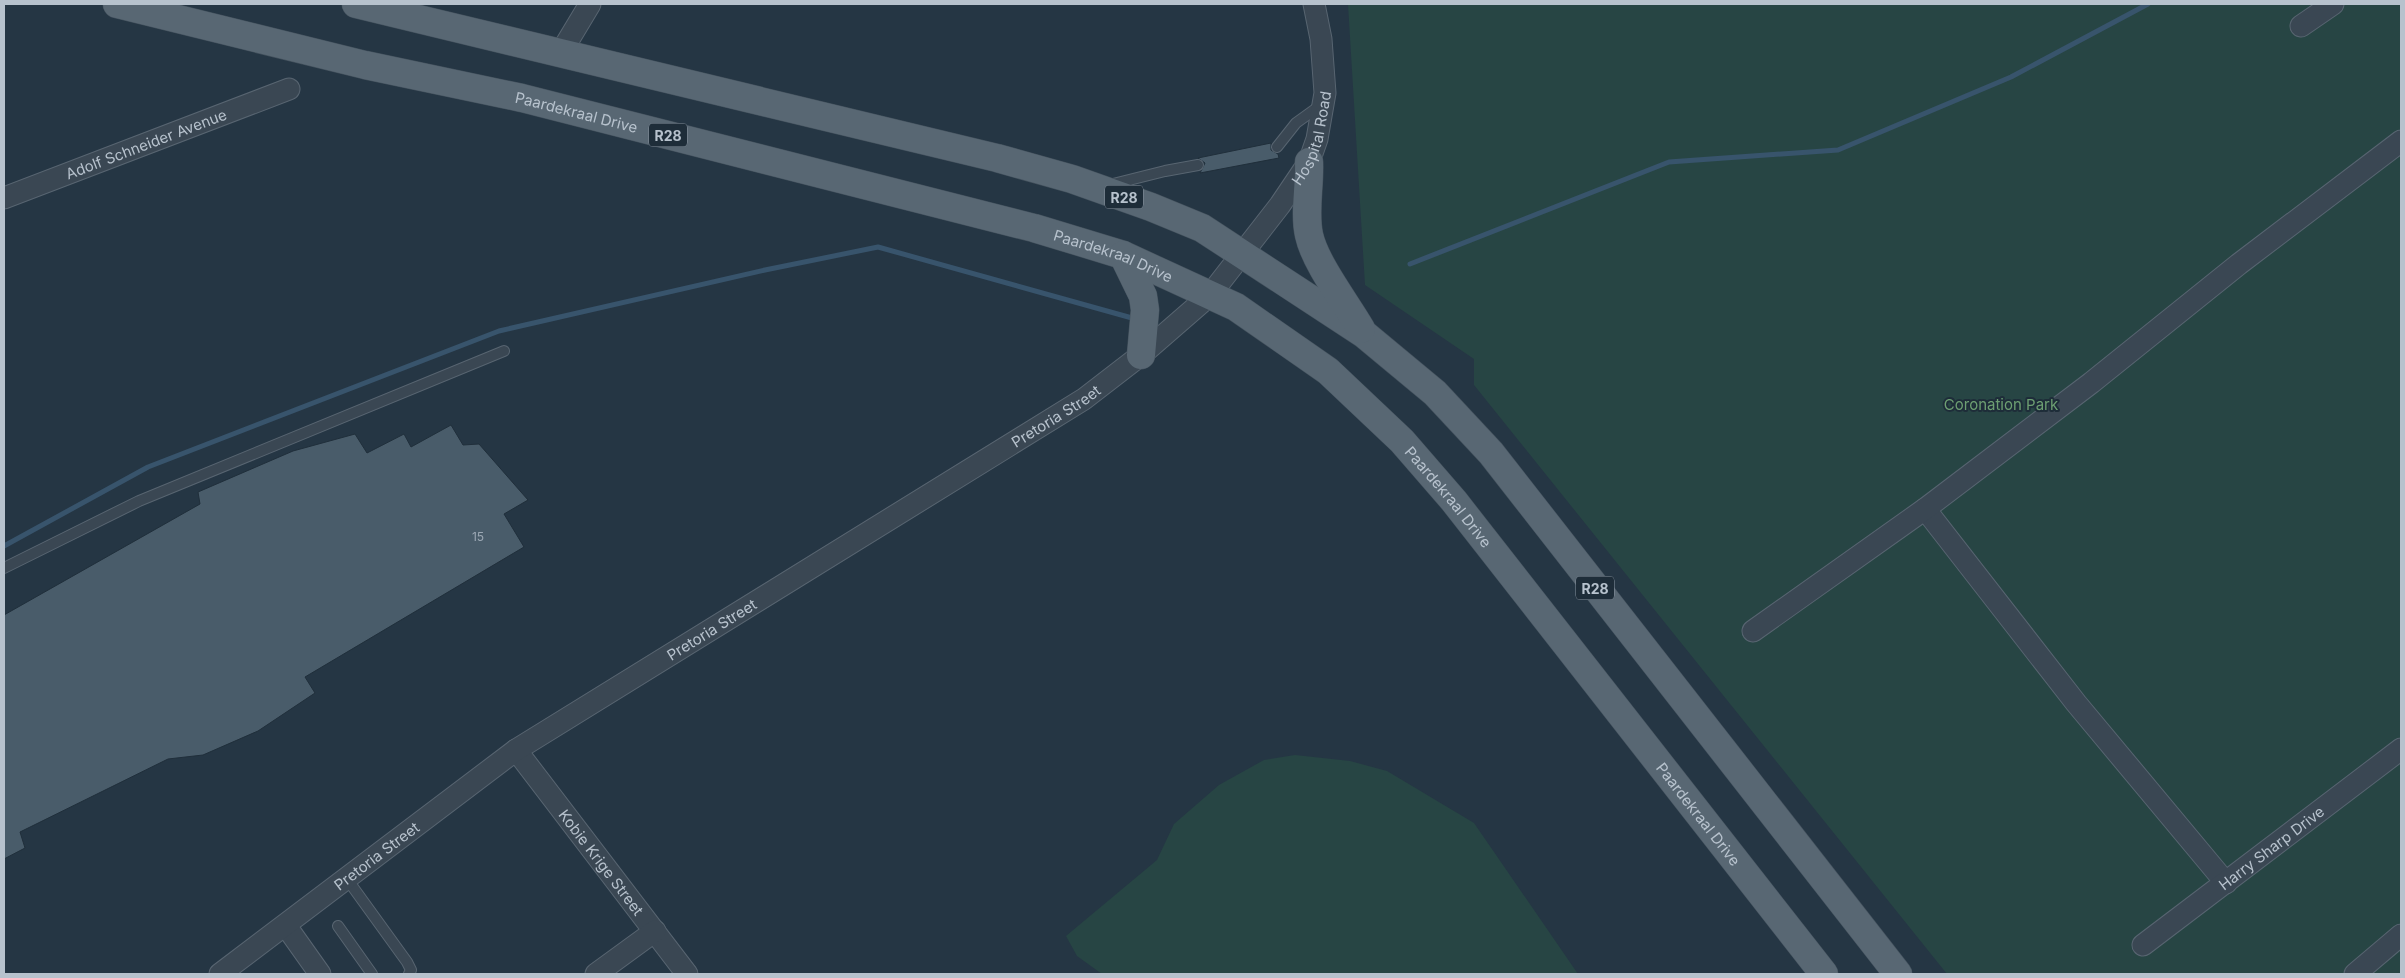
<svg xmlns="http://www.w3.org/2000/svg" width="2405" height="978" font-family="Inter,sans-serif">
<style>
.green{fill:#274544}
.lines{fill:none;stroke-linecap:round;stroke-linejoin:round}
.stream{stroke:#38546c;stroke-width:5}
.building{fill:#495c6a;stroke:#202f3b}
.lane-casing{stroke:#586571;stroke-width:12}
.street-casing{stroke:#586571;stroke-width:23}
.primary-casing{stroke:#43515d;stroke-width:29}
.lane{stroke:#3a4753;stroke-width:10}
.street{stroke:#3a4753;stroke-width:21}
.primary{stroke:#586773;stroke-width:28}
.labels{text-anchor:middle;dominant-baseline:central;stroke-width:4;stroke-linejoin:round;paint-order:stroke}
.number-label{font-size:12px;fill:#9ca8b4}
.shield{fill:#1e2d39;stroke:#8995a1;stroke-width:1}
.shield-label{font-size:14px;font-weight:bold;fill:#b7c2cd}
.street-label{font-size:15px;fill:#b7c2cd;stroke:#1e2d39}
.park-label{font-size:15px;fill:#6d9f72;stroke:#1e2d39}
</style>
<rect width="100%" height="100%" fill="#253644"/>
<!-- green -->
<g class="green">
<path d="M1348,4H2401V974H1947L1474,385V359L1365,285Z"/>
<path d="M1295,755L1350,761L1387,771L1474,823L1578,974H1102L1077,956L1066,936L1157,860L1174,824L1219,785L1264,760Z"/>
</g>
<g class="lines">
<!-- stream -->
<g class="stream">
<path d="M1410,264L1669,162L1838,150L2011,77L2148,4"/>
<path d="M4,546L148,467L499,331L765,270L878,247L1132,318"/>
</g>
</g>
<!-- building -->
<g class="building">
<path d="M1271,143V150L1278,154L1279,158L1200,173L1205,163L1198,158Z"/>
<path d="M451,425L463,445L479,444L528,500L504,514L524,547L305,677L315,693L258,731L203,755L168,759L20,832L25,848L4,859V615L200,504L198,492L293,451L355,434L367,453L404,434L411,447Z"/>
</g>
<g class="lines">
<!-- lane casing -->
<g class="lane-casing">
<g id="lane">
<path d="M1277,147L1296,123L1321,105"/>
<path d="M1109,185L1165,171L1198,165"/>
<path d="M4,568L139,501L504,351"/>
<path d="M347,879L407,962L411,970L409,974"/>
<path d="M338,926L372,974"/>
</g>
</g>
<!-- street casing -->
<g class="street-casing">
<g id="street">
<path d="M2301,26L2333,4"/>
<path d="M560,54L590,4"/>
<path id="s1" d="M4,198L289,89"/>
<path d="M1925,509L2076,703L2226,883"/>
<path d="M1753,631L1925,509L2091,383L2239,264L2401,141"/>
<path id="s2" d="M516,750L687,974"/>
<path d="M286,926L320,974"/>
<path id="s3" d="M2143,945L2401,749"/>
<path id="s4" d="M220,974L516,750L1084,399L1141,355L1210,295L1280,205L1309,162L1317,139L1325,93L1321,39L1314,4"/>
<path d="M596,974L655,931"/>
<path d="M2355,974L2401,935"/>
</g>
</g>
<!-- primary casing -->
<g class="primary-casing">
<g id="primary">
<path id="s5" d="M117,4L365,65L522,98L1034,228L1123,255L1236,307L1328,371L1402,441L1454,501L1824,974"/>
<path d="M356,4L997,158L1072,179L1151,207L1202,228L1364,334L1435,393L1491,453L1898,974"/>
<path d="M1309,162C1310,186 1304,212 1309,235C1315,263 1346,303 1361,329"/>
<path d="M1123,255L1143,296L1145,310L1141,355"/>
</g>
</g>
<!-- lane -->
<use href="#lane" class="lane"/>
<!-- street -->
<use href="#street" class="street"/>
<!-- primary -->
<use href="#primary" class="primary"/>
</g>
<g class="labels">
<!-- number labels -->
<g class="number-label">
<text x="478" y="536">15</text>
</g>
<!-- shield labels -->
<g class="shield">
<rect x="649" y="123.5" width="38" height="23" rx="4"/>
<rect x="1105" y="185.5" width="38" height="23" rx="4"/>
<rect x="1576" y="576.5" width="38" height="23" rx="4"/>
</g>
<g class="shield-label">
<text x="668" y="135">R28</text>
<text x="1124" y="197">R28</text>
<text x="1595" y="588">R28</text>
</g>
<!-- street labels -->
<g class="street-label">
<text stroke="none"><textPath href="#s5" startOffset="472">Paardekraal Drive</textPath></text>
<text stroke="none"><textPath href="#s4" startOffset="1392">Hospital Road</textPath></text>
<text stroke="none"><textPath href="#s1" startOffset="152">Adolf Schneider Avenue</textPath></text>
<text stroke="none"><textPath href="#s5" startOffset="1028">Paardekraal Drive</textPath></text>
<text stroke="none"><textPath href="#s4" startOffset="1006">Pretoria Street</textPath></text>
<text stroke="none"><textPath href="#s5" startOffset="1448">Paardekraal Drive</textPath></text>
<text stroke="none"><textPath href="#s4" startOffset="601">Pretoria Street</textPath></text>
<text stroke="none"><textPath href="#s5" startOffset="1852">Paardekraal Drive</textPath></text>
<text stroke="none"><textPath href="#s3" startOffset="161">Harry Sharp Drive</textPath></text>
<text stroke="none"><textPath href="#s4" startOffset="196">Pretoria Street</textPath></text>
<text stroke="none"><textPath href="#s2" startOffset="141">Kobie Krige Street</textPath></text>
</g>
<!-- park labels -->
<g class="park-label">
<text x="2001" y="404">Coronation Park</text>
</g>
</g>
<!-- border -->
<rect width="2405" height="978" fill="none" stroke="#b7c2cd" stroke-width="10"/>
</svg>
